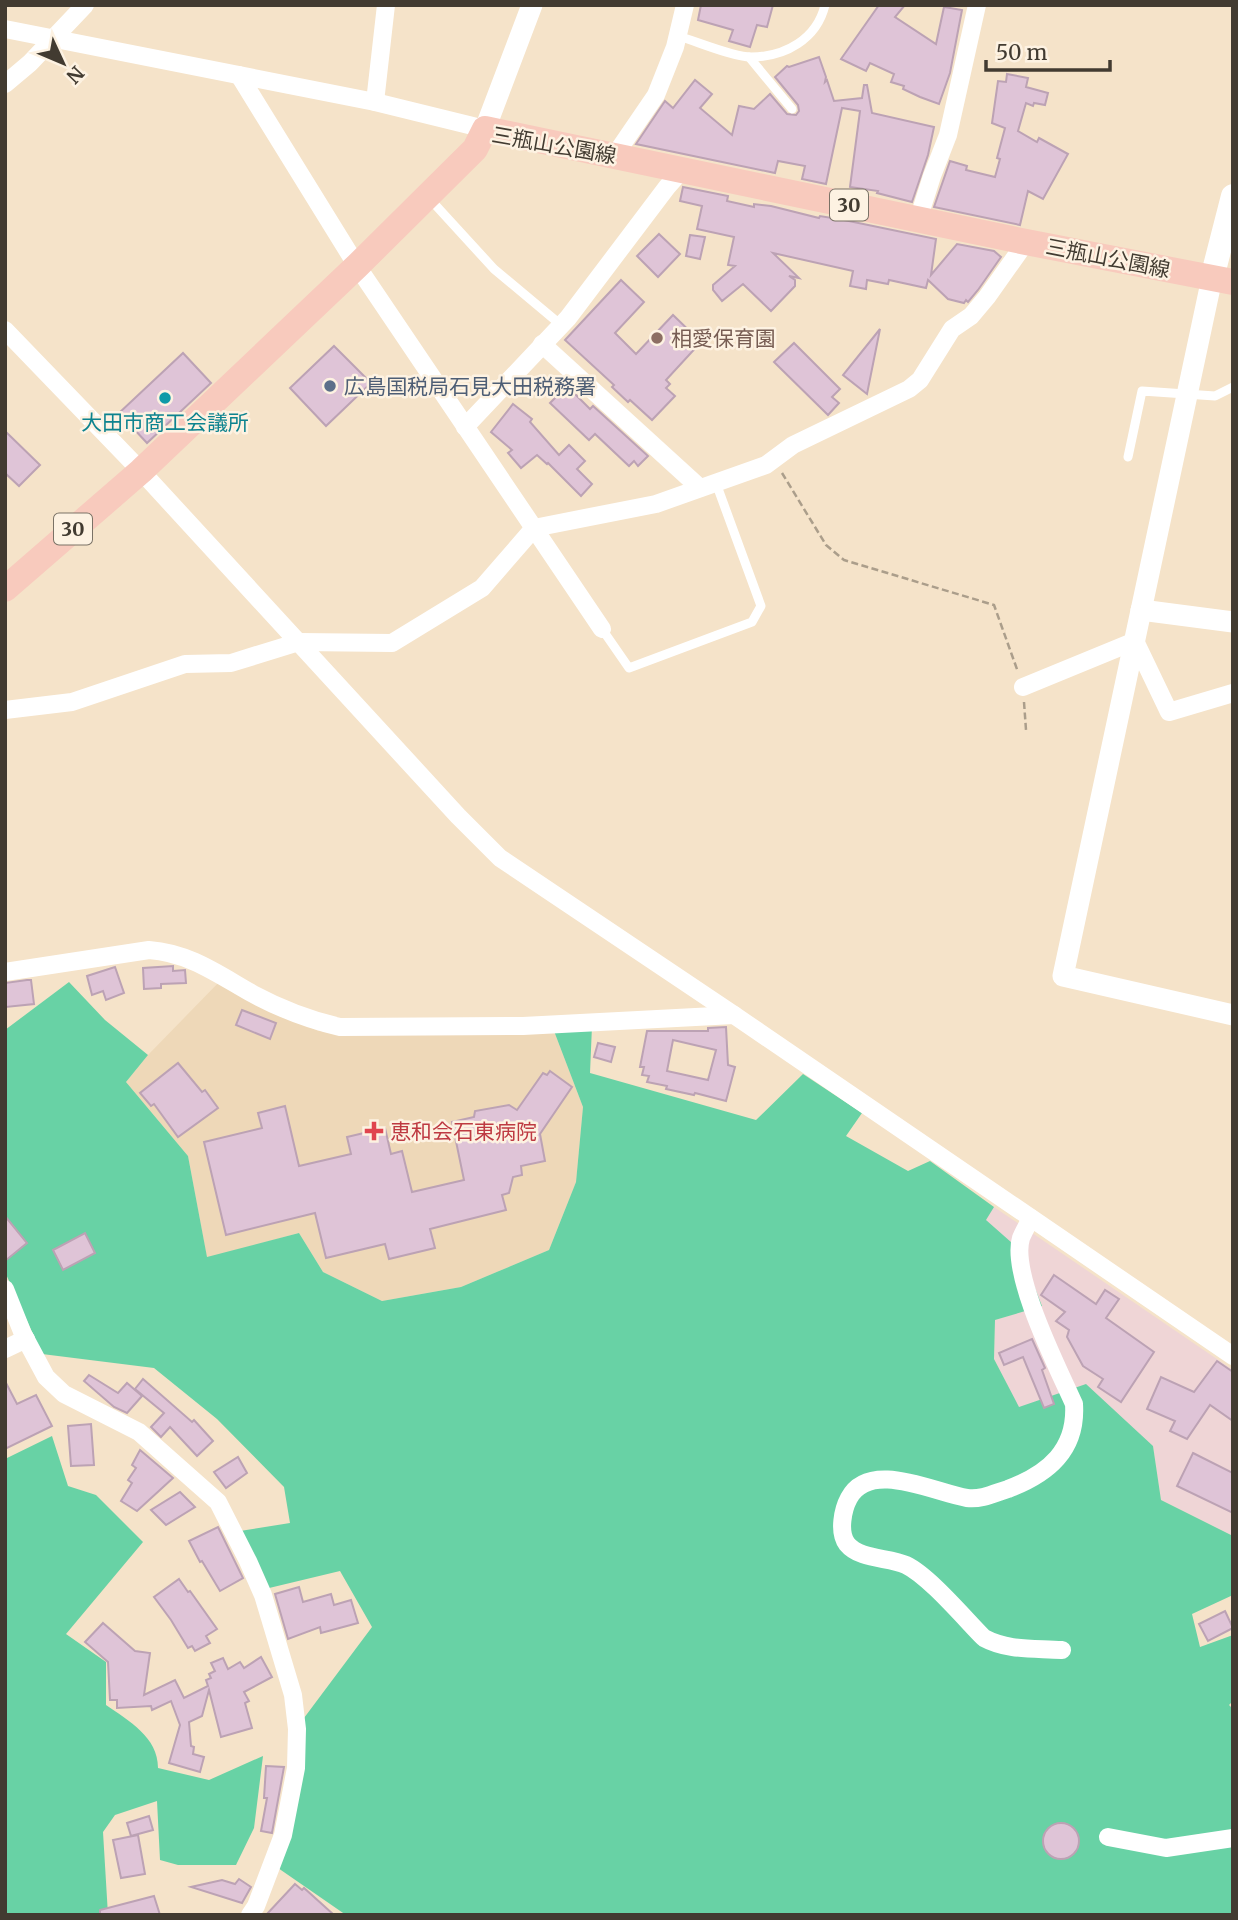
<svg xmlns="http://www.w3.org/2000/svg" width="1238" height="1920" font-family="Merriweather,'Noto Sans JP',serif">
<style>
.commercial{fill:#efd5d6}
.built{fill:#eed8b8}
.green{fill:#68d2a5}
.building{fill:#dfc4d7;stroke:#bca2b4;stroke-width:2;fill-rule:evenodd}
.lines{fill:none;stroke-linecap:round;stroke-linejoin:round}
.path{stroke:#ab9e8b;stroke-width:2.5;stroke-dasharray:7 3.5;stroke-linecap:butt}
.service{stroke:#fff;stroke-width:9}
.minor{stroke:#fff;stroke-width:18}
.tertiary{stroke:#fff;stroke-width:21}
.secondary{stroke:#fff;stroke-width:24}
.primary{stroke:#f8cabd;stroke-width:26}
.education-dot{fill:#8d6e63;stroke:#fdf2e2;stroke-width:2.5}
.service-dot{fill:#5c6f8a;stroke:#fdf2e2;stroke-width:2.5}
.culture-dot{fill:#0f9aa8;stroke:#fdf2e2;stroke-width:2.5}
.health-dot{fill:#e0444e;stroke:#fdf2e2;stroke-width:2.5}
.labels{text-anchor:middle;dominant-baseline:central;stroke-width:5;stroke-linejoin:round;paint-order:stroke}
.shield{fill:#fdf2e2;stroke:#7a7266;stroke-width:2}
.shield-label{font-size:19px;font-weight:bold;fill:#423b31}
.street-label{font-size:21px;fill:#423b31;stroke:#fdf2e2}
.education-label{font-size:21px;fill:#785e54;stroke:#fdf2e2;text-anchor:start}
.service-label{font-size:21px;fill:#4e5e75;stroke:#fdf2e2;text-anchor:start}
.culture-label{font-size:21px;fill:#0d838f;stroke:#fdf2e2}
.health-label{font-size:21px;fill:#be3a42;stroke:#fdf2e2;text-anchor:start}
</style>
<rect width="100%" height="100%" fill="#f5e3c9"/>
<!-- commercial -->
<path class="commercial" d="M994,1207L1233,1370V1536L1161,1500L1153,1446L1019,1408L994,1359L995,1320L1042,1305L985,1220Z"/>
<!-- built -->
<path class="built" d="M221,980L256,1001L318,1031H554L583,1107L576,1182L549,1250L461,1287L382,1301L323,1272L299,1233L207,1258L188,1156L126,1082L148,1055Z"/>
<!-- green -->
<g class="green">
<path d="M69,982L105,1020L148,1055L126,1082L188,1156L207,1257L299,1233L323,1272L382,1301L461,1287L549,1250L576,1182L583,1107L554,1031L592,1026L590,1073L756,1120L803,1074L862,1113L846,1136L908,1171L930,1161L994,1207L986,1220L1020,1250L1042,1306L995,1320L994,1359L1019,1407L1086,1384L1153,1446L1161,1500L1233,1536V1595L1192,1614L1200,1647L1233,1635V1701L1229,1705L1233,1709V1915H346L278,1868L304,1718L372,1627L340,1571L265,1589L240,1531L290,1523L284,1487L217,1419L154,1368L42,1354L5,1272V1030Z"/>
<path d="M52,1436L68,1486L96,1495L143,1542L66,1634L106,1662V1705C129,1721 158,1737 158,1768L209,1780L263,1756L254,1828L236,1865H178L160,1860L157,1801L115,1815L103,1832L108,1915H5V1459Z"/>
</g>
<!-- building -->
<g class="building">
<path d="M701,5H773L767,27L757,25L750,47L729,41L733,30L698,20Z"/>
<path d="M879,5H905L895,17L936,44L944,7L962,10L950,73L939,104L920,97L903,89L904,86L891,82L894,74L870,63L866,71L841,59Z"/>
<path d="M819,57L826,77L825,82L827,80L834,101L862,98L864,85H867L872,113L934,127L928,155L912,202L877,193L878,191L850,187L860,111L842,108L826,184L802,179L805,166L778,161L775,173L636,144L665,101L673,108L695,80L712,94L700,108L732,135L739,106L754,109L770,94L787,114L796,115L799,111L798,105L775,77L787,66L789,67Z"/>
<path d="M1007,74L1028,78L1026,87L1048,93L1045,105L1034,103L1033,106L1026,103L1018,131L1037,142L1039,138L1068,154L1043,199L1028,191L1020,225L934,207L950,161L967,166L966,170L995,177L1000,159L997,158L1005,128L992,123L998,81L1006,82Z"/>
<path d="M683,187L728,196L727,201L754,207V204L771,206L819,218L820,216L844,220L936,239L931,275L957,244L994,251L1001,257L978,290L968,302L966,300L964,303L948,299L928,280L926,288L889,280L888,284L867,280L866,289L850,286L853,271L773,253L799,278L789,276L795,280V286L771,311L743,284L722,301L713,290V285L735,266L728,265L734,237L697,229L702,206L680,201Z"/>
<path d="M659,234L680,254L658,277L637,256Z"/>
<path d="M690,235L705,237L700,259L686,256Z"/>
<path d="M621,280L644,302L615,333L636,354L673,315L701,342L666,380L670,384L666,388L675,396L652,420L630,400L628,402L612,387L614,385L565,340Z"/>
<path d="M880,329L867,394L843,375Z"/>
<path d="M794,343L840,389L832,397L839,403L828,415L774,362Z"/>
<path d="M334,346L371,383L326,426L290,388Z"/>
<path d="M183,353L211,383L147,443L119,413Z"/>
<path d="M567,386L590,409L593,406L648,456L638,466L634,461L629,466L595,434L589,440L550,403Z"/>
<path d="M513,404L532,419L530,422L559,455L569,445L585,461L577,469L592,484L581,496L548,463L547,464L537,455L521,468L508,453L512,450L491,432Z"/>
<path d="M5,431L40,465L19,486L5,473Z"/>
<path d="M173,966V971L185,970L186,983L161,984V988L144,989L143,968Z"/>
<path d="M115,967L124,993L106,1000L103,991L92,995L87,976Z"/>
<path d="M27,980H31L34,1004L6,1007L5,983Z"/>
<path d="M242,1010L276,1023L270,1039L236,1025Z"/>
<path d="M726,1027L728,1065L735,1067L726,1101L695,1093L694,1095L666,1089L667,1086L647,1082L649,1076L642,1075L644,1067H640L647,1031H708V1028ZM673,1040L716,1050L708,1080L667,1071Z"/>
<path d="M598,1043L615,1047L611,1062L594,1057Z"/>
<path d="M178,1063L202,1092L205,1090L218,1108L178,1137L154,1104L151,1106L140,1093Z"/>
<path d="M550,1071L572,1087L540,1134L545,1161L521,1166L522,1175L513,1177L509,1193L502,1195L506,1210L430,1229L435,1248L389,1259L385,1244L326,1258L315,1213L226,1235L204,1142L262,1128L258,1113L285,1106L299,1166L351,1154L347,1137L385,1128L391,1154L402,1151L412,1192L464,1180L452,1122L474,1117L475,1111L509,1105L517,1110L543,1073L547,1075Z"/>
<path d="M5,1216L27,1243L5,1261Z"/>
<path d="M85,1233L95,1253L63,1270L53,1250Z"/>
<path d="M1054,1275L1096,1304L1105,1290L1119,1299L1106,1318L1154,1352L1121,1402L1098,1387L1103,1379L1083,1366L1067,1337L1069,1330L1056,1321L1065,1312L1041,1295Z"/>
<path d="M1032,1339L1045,1368L1042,1370L1054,1404L1044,1408L1023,1357L1004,1365L999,1353Z"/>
<path d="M1217,1361L1233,1372V1421L1210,1405L1187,1439L1170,1431L1175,1421L1147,1409L1161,1377L1194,1392Z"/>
<path d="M89,1375L118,1393L127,1383L142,1396L127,1413L114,1407L84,1381Z"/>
<path d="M143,1379L192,1422L194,1420L213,1441L197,1456L170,1427L161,1437L151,1427L164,1413L135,1389Z"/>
<path d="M5,1381L17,1404L36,1395L52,1426L5,1449Z"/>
<path d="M91,1424L94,1465L71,1466L68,1426Z"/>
<path d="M140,1450L173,1478L137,1511L121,1501L132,1483L128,1480L136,1468L132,1465Z"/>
<path d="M1193,1453L1233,1473V1513L1177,1486Z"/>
<path d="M238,1457L247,1473L226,1488L214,1472Z"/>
<path d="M180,1492L195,1507L166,1525L151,1510Z"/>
<path d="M218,1527L243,1578L220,1591L202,1561L200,1562L189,1541Z"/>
<path d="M179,1579L188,1592L190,1591L217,1629L206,1636L210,1643L195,1651L192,1646L188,1648L171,1620L154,1597Z"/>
<path d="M299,1587L303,1602L331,1594L334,1605L351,1600L358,1623L321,1633L320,1627L288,1639L275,1594Z"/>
<path d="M1225,1611L1233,1628L1208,1641L1199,1624Z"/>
<path d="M103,1623L135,1651L150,1653L144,1695L175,1680L184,1698L208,1686L206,1680L211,1678L209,1674L215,1671L211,1663L223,1658L228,1669L240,1662L244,1668L261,1657L272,1677L244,1692L249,1701L245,1703L252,1728L221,1737L209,1690L202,1716L189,1722L191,1746L194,1747L193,1754L204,1757L200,1772L169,1763L180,1725L171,1701L152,1710L151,1706L117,1708V1700H110L108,1662L85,1642Z"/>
<path d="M266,1766L284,1767L272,1833L261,1831L267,1798H264Z"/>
<path d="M149,1816L153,1830L131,1836L127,1823Z"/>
<circle cx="1061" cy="1841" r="18"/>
<path d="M138,1835L145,1874L121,1878L113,1840Z"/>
<path d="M239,1879L251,1887L242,1903L191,1887L222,1880L235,1884Z"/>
<path d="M295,1884L302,1890L304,1888L334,1915H266Z"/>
<path d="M154,1896L160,1915H100V1910Z"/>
</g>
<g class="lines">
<!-- path -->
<g class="path">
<path d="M782,473L826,545L844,560L994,605L1018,672"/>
<path d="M1024,702L1026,730"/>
</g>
<!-- service -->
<g class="service">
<path d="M678,36C696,41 733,57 751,57C785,57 817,39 825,5"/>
<path d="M749,57L792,109"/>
<path d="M429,198L494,269L561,325"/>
<path d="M1128,457L1142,391L1215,396L1233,387"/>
<path d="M602,629L629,668L752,622L761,606L716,483"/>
</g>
<!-- minor -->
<g class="minor">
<path d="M5,29L375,102L485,129"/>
<path d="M239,75L357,266L602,629"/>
<path d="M5,84L30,63L85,5"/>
<path d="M375,102L386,5"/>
<path d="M615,155L656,95L675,47L685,5"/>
<path d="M918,220L932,176L948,135L977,5"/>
<path d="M5,330L141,471L458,816L500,858L734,1015L1233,1356"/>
<path d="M542,344L700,488"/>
<path d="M465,427L568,318L667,187L683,169"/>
<path d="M1023,687L1135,641L1169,712L1233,693"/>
<path d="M5,710L72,702L185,664L231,663L299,642L392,643L482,588L534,528L656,504L766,465L793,445L909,389L920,380L952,329L971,316L987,297L1026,242"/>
<path d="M5,972L149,950C190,953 219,975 253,994C281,1009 310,1020 340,1027L523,1026L734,1015"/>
<path d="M1031,1218C1028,1224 1024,1231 1021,1238C1010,1274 1058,1368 1074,1404C1077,1450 1048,1474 1008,1489C995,1493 981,1500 967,1498C935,1493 870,1459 849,1498C843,1509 838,1532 847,1544C860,1560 889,1557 906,1565C929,1576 965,1619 984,1638C1008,1651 1035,1648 1062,1650"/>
<path d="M5,1289L23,1334L46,1377L64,1394L139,1432L218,1502L248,1561L263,1595L293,1695L297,1729L296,1768L283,1835L256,1906L250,1915"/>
<path d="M5,1349L26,1339"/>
<path d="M1108,1837L1166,1848L1233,1838"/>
</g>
<!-- tertiary -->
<g class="tertiary">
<path d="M485,129L532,5"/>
<path d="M1212,278L1063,976L1233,1015"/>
<path d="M1141,610L1233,622"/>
</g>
<!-- secondary -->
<path class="secondary" d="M1212,278L1233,196"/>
<!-- primary -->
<path class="primary" d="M5,589L141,471L357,266L475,149L485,129L1026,242L1233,282"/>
</g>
<!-- markers -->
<circle class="education-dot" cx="657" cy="338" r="7"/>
<circle class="service-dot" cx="330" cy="386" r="7"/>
<circle class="culture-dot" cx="165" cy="398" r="7"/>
<path class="health-dot" d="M370.5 1120.5h7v7h7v7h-7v7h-7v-7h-7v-7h7z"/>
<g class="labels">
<!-- shield labels -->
<g class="shield">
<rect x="830" y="189.5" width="38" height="31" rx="5"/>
<rect x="54" y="513.5" width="38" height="31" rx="5"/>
</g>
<g class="shield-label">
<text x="849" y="205">30</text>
<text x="73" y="529">30</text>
</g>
<!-- street labels -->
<g class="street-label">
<text transform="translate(554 145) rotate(10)">三瓶山公園線</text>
<text transform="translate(1108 258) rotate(11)">三瓶山公園線</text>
</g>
<!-- education labels -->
<g class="education-label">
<text x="671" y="338">相愛保育園</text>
</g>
<!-- service labels -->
<g class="service-label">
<text x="344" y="386">広島国税局石見大田税務署</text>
</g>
<!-- culture labels -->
<g class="culture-label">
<text x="165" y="422">大田市商工会議所</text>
</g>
<!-- health labels -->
<g class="health-label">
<text x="390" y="1131">恵和会石東病院</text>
</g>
</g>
<!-- border -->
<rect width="1238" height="1920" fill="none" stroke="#423b31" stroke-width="14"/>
<!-- north arrow -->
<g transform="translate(63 63) rotate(134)" stroke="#fdf2e2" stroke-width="5" paint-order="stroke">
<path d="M0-5L12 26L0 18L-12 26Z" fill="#423b31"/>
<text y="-10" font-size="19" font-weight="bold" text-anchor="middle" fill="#423b31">N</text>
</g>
<!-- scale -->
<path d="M986 60v10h124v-10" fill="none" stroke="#423b31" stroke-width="3.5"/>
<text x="996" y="60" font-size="21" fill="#423b31" stroke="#fdf2e2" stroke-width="5" paint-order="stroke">50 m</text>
</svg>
